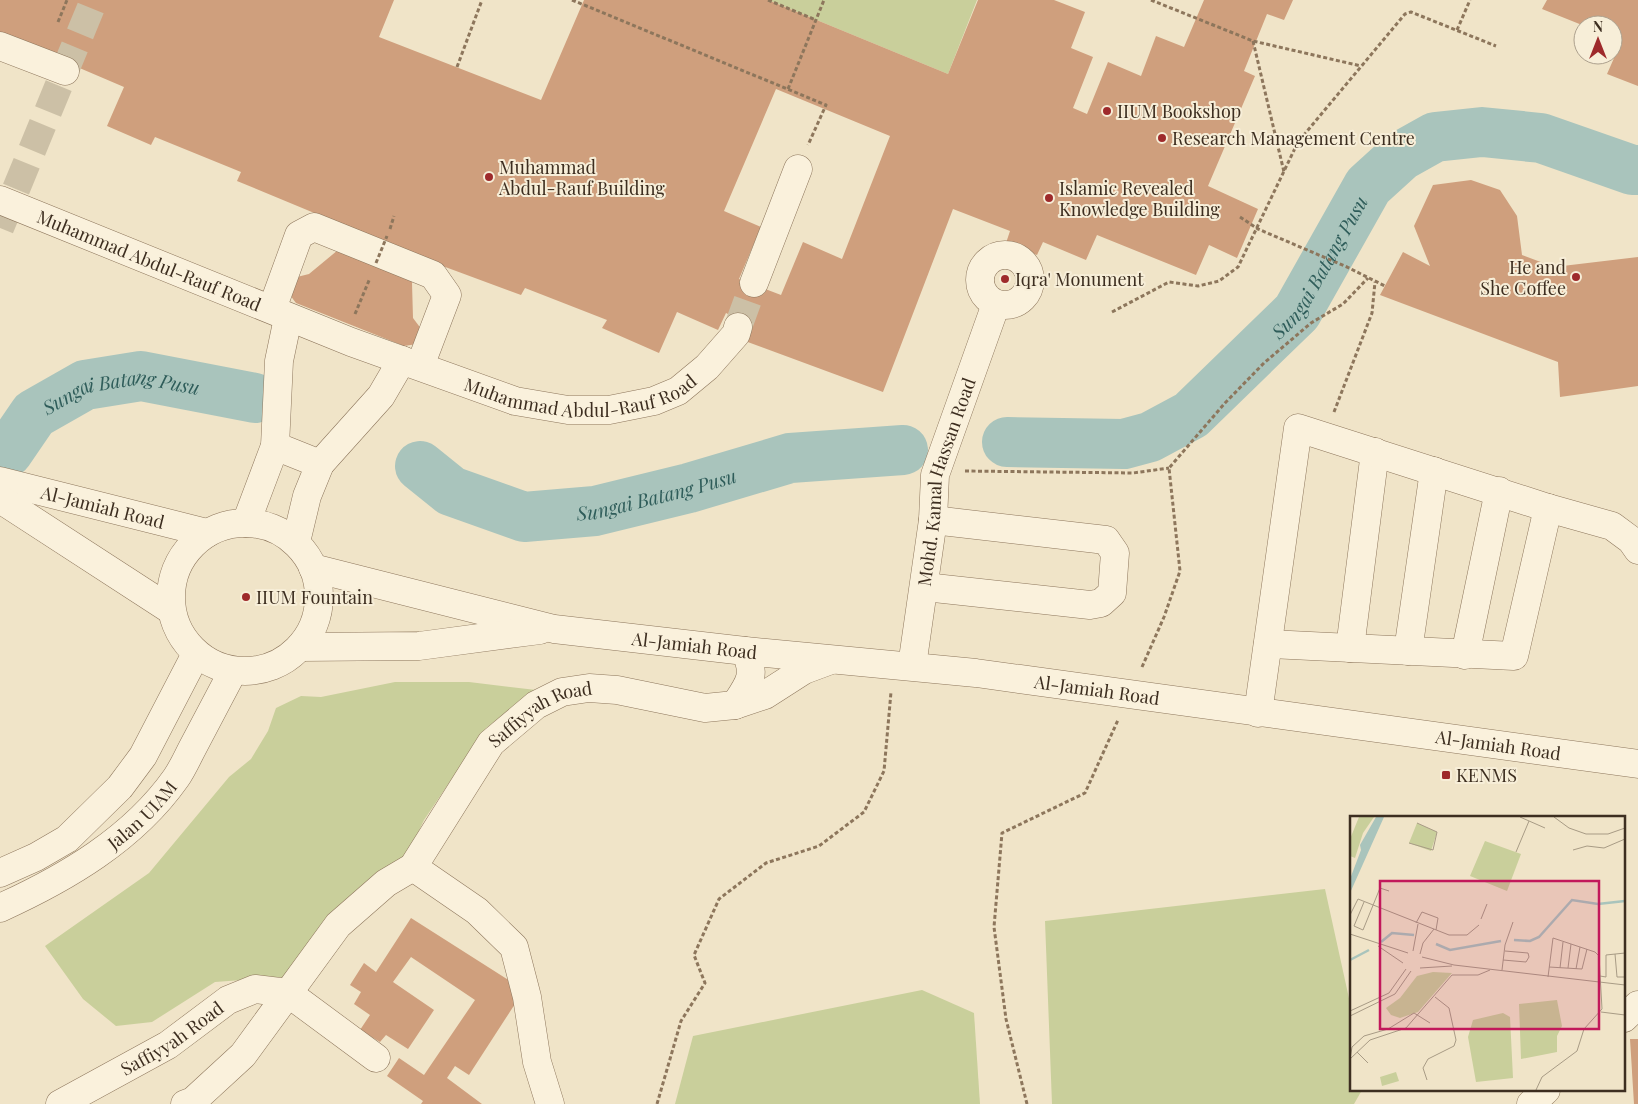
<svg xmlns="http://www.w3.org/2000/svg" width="1638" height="1104" font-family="'Playfair Display',serif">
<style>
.green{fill:#c9cf9b}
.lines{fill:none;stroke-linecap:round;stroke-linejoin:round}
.river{stroke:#a9c4bc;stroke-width:50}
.building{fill:#cf9f7d;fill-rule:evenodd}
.minor-tunnel{stroke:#ccc0a6;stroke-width:28;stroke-dasharray:28 14;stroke-linecap:butt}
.minor-casing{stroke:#8d765c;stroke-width:29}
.path{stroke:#8d765c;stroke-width:3;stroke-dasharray:4 2.5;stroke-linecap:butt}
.minor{stroke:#faf1dc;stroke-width:28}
.path-bridge{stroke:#8d765c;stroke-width:3;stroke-dasharray:4 2.5;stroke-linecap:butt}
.poi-dot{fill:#9e2a2b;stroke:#f7eed8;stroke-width:2}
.labels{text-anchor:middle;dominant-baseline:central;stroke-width:4;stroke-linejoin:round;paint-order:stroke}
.poi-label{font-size:18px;fill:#3d2e20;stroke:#f7eed8;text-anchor:start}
.street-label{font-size:18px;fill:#3d2e20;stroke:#f7eed8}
.water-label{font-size:19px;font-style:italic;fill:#2f5d5a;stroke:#f7eed8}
.inset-river{fill:none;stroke:#a9c4bc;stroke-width:2.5}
.inset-road{fill:none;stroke:#a89b85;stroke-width:1}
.view{fill:#c2185b;fill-opacity:0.15;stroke:#c2185b;stroke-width:2.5}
.inset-edge{fill:none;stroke:#3d2e20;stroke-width:2.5}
</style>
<rect width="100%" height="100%" fill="#f0e4c8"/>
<!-- green -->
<g class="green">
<path d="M768,0H977L948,74Z"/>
<path d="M395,682H469L536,690L486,728L424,820L406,858L286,977L215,982L152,1022L116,1026L83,999L45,946L149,873L229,777L251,759L268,731L276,708L301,696L321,697Z"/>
<path d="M1325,889L1352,1012V1090H1362L1354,1104H1052L1045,921Z"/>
<path d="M922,990L974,1013L980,1104H675L693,1036Z"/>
</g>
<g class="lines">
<!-- river -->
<g class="river">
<path id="s1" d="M1007,442L1124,444L1150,437L1191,415L1297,312L1368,186L1401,156L1435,137L1482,132L1541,138L1632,170H1638"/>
<path id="s2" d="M8,452L34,414L85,385L141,376L255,398"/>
<path id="s3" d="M420,466L451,491L524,517L595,511L689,488L790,458L903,450"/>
</g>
</g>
<!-- building -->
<g class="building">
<path d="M0,0H394L379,37L541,100L584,0H768L948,74L978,0H1054L1085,12L1071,48L1093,57L1073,108L1087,114L1108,62L1141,76L1156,36L1184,47L1204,0H1293L1284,20L1267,14L1244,71L1255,76L1208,186L1258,209L1237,258L1209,245L1196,275L1097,235L1086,260L1043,242L1037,255L1006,243L1010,231L953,209L883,392L745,341L757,310L742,304L736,318L726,313L718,330L677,312L659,353L602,328L607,320L525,288L521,295L421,258L412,283L413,318L422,330L417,344L404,346L296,303L287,291L293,278L309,274L338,250L348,227L237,181L241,172L155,137L151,145L107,126L124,87L0,34ZM776,89L890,136L842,259L803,242L781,295L739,279L761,227L724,211Z"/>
<path d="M1547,0H1638V86L1607,74L1622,40L1613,37V25H1582L1542,9Z"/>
<path d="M1471,180L1500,190L1517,216L1522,255L1554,267L1638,257V386L1560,397L1558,362L1380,295L1403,252L1430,266L1414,226L1433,185Z"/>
<path d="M411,918L524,990L469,1075L455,1066L447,1078L482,1104H421L423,1101L387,1076L399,1058L424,1075L475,1000L411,957L393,982L434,1010L408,1049L386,1035L380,1042L360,1030L370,1015L354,1004L361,992L350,985L364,963L376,972Z"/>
<path d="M1630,1039H1638V1104H1634Z"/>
</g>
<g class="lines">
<!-- minor-tunnel -->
<g class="minor-tunnel">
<path d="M0,228L94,0"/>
<path d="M738,327L754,283"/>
</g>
<!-- minor casing -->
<g class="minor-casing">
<g id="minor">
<path d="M0,46L65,71"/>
<path id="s4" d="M0,200L351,342L515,401L568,410H609L654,401L678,391L707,367L736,334L738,327"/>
<circle cx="1005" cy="280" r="25"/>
<path d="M754,283L798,169"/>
<path d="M272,309L299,235L314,227L433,275L447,295L420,366"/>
<path d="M275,446L320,464"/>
<path id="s5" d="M0,481L207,533"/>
<path d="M0,499L171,610"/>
<circle cx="245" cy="597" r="74"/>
<path d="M246,523L275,446L279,361L288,318"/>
<path d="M296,542L307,496L320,464L381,396L402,360"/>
<path id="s6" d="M313,568L554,629L745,651L976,673L1638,764"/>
<path d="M925,587L1090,605L1101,603L1112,593L1115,553L1106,540L933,520"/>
<path d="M1268,644L1514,656L1548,508"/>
<path d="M300,647L419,646L540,630"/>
<path d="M1350,648L1375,452"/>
<path d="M1408,651L1434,471"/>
<path d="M1465,655L1499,491"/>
<path id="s7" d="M912,666L933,520L935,475L996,304"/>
<path d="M735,705C749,684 757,675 745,651"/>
<path d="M1258,713L1298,428L1548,508L1612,526L1631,540L1638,550"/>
<path d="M413,867L477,911L514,947L527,997L537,1062L550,1104"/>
<path d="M0,873L36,857L67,839L120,787L143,756L196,654"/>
<path id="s8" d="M0,908C66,878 133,839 176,778C183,768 188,756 194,745C207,720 220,696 233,671"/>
<path d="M1624,1018L1638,1005"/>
<path id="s9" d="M60,1104L168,1045L228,1000L255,989L288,993L376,1058"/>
<path id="s10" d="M185,1104L193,1101L243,1055L338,925L386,883L413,867L491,743L536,705L562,692L589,688L617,690L705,708L735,705L765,695L804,670L831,660"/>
<path d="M1531,1104L1546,1090"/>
</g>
</g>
<!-- path -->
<g class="path">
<path d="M572,0L826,105L808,145"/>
<path d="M768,0L816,20"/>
<path d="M1151,0L1253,41L1361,66"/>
<path d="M58,22L67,0"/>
<path d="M1457,30L1470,0"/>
<path d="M1253,41L1284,172"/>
<path d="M457,67L482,0"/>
<path d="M788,89L824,0"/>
<path d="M1240,217L1258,229L1347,267L1385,286"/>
<path d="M390,229L394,216"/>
<path d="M1112,312L1169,282L1198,286L1219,281L1238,267L1298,142L1405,14L1411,12L1496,46"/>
<path d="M355,314L370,278"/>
<path d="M1334,412L1372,313L1375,282"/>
<path d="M965,471L1133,473L1169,468"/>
<path d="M1142,667L1164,617L1180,571L1169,468L1225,403L1264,363L1311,323L1343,304L1368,278"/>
<path d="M657,1104L681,1021L705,983L694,955L719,899L766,863L819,846L864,812L884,771L891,692"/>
<path d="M1027,1104L1006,1019L994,927L1002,833L1085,793L1118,720"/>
</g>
<!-- minor -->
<use href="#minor" class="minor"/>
<!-- path-bridge -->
<path class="path-bridge" d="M376,263L387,236"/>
</g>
<!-- markers -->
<g class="poi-dot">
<circle cx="1107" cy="111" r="5"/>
<circle cx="1162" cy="138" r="5"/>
<circle cx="489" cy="177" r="5"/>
<circle cx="1049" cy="198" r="5"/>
<circle cx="1576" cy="277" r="5"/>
<circle cx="1005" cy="279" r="5"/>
<circle cx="246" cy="597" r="5"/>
<rect x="1441" y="770" width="10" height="10" rx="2.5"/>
</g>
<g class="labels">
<!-- poi labels -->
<g class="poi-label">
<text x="1117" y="111">IIUM Bookshop</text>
<text x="1172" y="138">Research Management Centre</text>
<text x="499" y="167">Muhammad<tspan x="499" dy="21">Abdul-Rauf Building</tspan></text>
<text x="1059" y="188">Islamic Revealed<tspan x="1059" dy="21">Knowledge Building</tspan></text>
<text x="1566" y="267" text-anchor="end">He and<tspan x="1566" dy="21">She Coffee</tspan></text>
<text x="1015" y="279">Iqra' Monument</text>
<text x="256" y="597">IIUM Fountain</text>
<text x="1456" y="775">KENMS</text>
</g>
<!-- street labels -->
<g class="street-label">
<text stroke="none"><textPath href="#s4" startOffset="161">Muhammad Abdul-Rauf Road</textPath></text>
<text stroke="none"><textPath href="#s4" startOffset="620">Muhammad Abdul-Rauf Road</textPath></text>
<text stroke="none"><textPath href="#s7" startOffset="188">Mohd. Kamal Hassan Road</textPath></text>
<text stroke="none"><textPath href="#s5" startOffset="106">Al-Jamiah Road</textPath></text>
<text stroke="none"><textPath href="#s6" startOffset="390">Al-Jamiah Road</textPath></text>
<text stroke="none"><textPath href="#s6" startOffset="795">Al-Jamiah Road</textPath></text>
<text stroke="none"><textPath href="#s10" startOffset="538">Saffiyyah Road</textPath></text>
<text stroke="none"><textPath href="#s6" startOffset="1200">Al-Jamiah Road</textPath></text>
<text stroke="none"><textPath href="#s8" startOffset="171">Jalan UIAM</textPath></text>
<text stroke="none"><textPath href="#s9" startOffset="130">Saffiyyah Road</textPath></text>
</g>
<!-- water labels -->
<g class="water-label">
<text stroke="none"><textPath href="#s1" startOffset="388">Sungai Batang Pusu</textPath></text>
<text stroke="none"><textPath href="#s2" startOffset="139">Sungai Batang Pusu</textPath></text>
<text stroke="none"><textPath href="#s3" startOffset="252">Sungai Batang Pusu</textPath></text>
</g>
</g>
<!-- overview -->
<g transform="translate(1350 816)">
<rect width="275" height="275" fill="#f0e4c8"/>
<path d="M9,1H24L13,17L5,42L0,40V23ZM67,7L87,16L81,35L59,27ZM135,25L171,38L157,75L120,60ZM83,156L102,157L68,196L50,202L41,199L36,192L50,182L67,160ZM207,184L212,210L207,220V236L171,243L169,188ZM153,197L160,201L163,262L126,266L118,221L123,204ZM46,256L49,265L32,270L30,261Z" fill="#c9cf9b"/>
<path d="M26,1H34L0,77V63L11,34L10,29Z" fill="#a9c4bc"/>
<path class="inset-river" d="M164,124L180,125L189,121L222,84L248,88L275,85M31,126L42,117L64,119M86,128L100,134L151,125M0,144L19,134"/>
<path class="inset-road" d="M170,1L195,12M204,1L219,12L236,18H258L275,12M59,27L83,34L87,16L67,7M223,34L237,30L254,32L275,23M166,36L179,5M14,86L4,110L13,114L30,72L39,75M0,99L8,83L99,119H117L129,109M131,103L137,88M66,107L72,96L88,102L86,114M0,118L58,137M28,130L53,147M63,135L68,108M70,138L73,127L84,113M265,138L267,161H275M72,141L104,149L275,169M153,144L176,146L179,141L178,137L155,135M199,151L232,153L237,133M70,152L102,150M210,152L213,126M218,152L221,128M226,153L230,131M152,154L155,129L163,106M250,160L256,161V139L275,137M0,195L39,177L56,153M251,196L275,199M0,200L45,178L61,155M7,236L18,247M0,243L20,224L56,212L102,159H128L140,154M0,243L2,231L14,220L38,213L64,197L80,207M77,264L73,252L78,243L104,230L106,224L99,192L85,181M186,274L192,261L227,235L234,213L252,193L249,140L245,136L203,122L198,161"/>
<path class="view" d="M30,65H249V213H30Z"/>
<rect width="275" height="275" class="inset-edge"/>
</g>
<!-- north arrow -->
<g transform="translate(1598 40)"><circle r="24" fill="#f7eed8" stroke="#ada18e"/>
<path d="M0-4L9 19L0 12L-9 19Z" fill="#9e2a2b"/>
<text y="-8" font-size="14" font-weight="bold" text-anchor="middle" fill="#3d2e20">N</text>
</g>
</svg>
